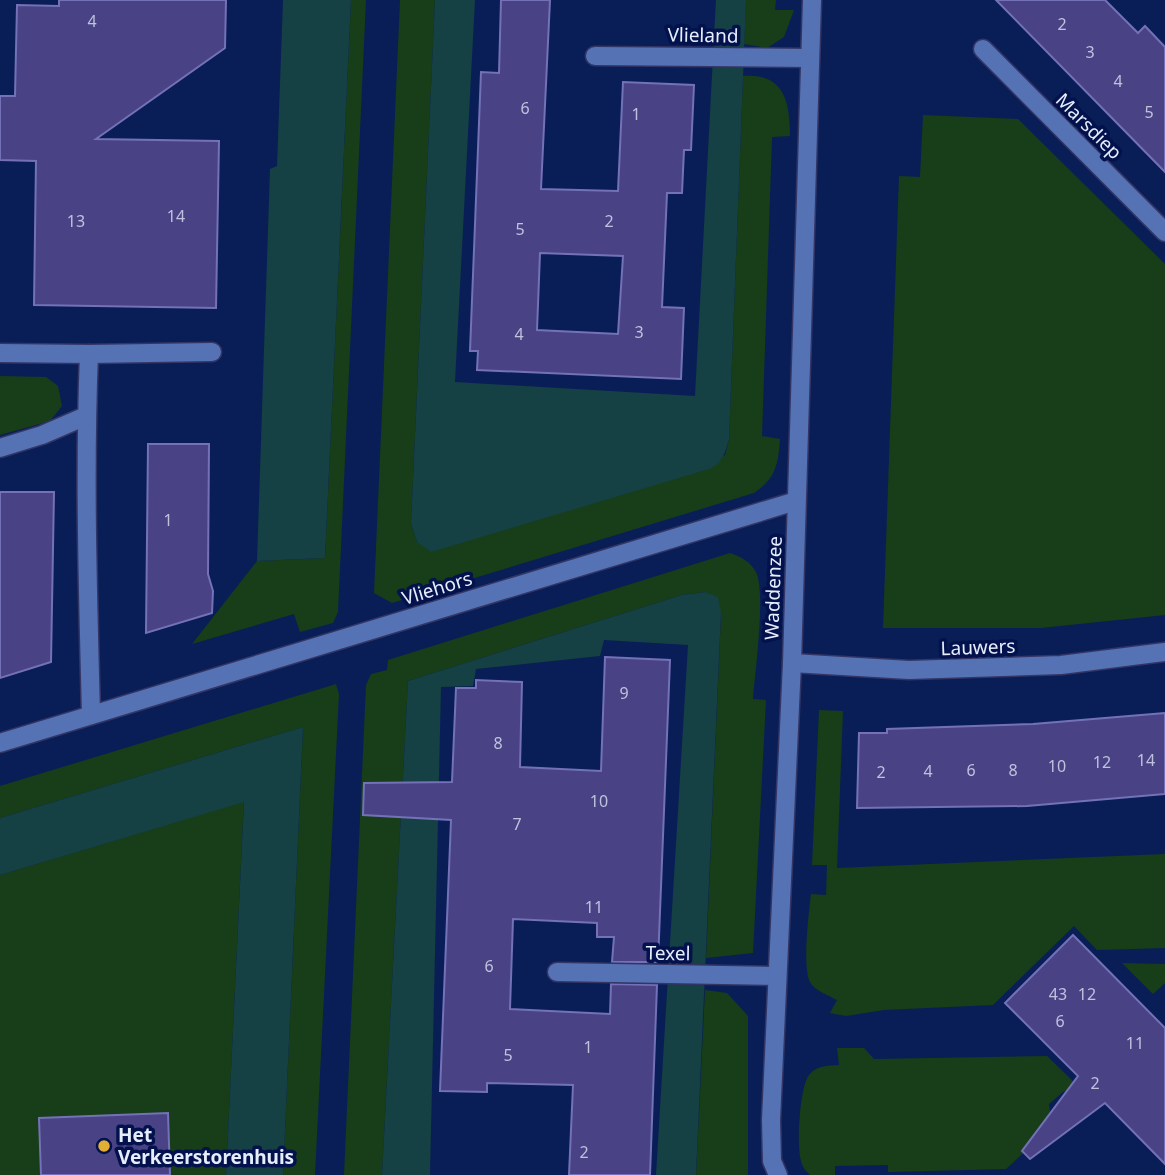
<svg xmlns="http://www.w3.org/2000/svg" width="1165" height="1175" font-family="'Noto Sans',sans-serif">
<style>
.green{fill:#173e19}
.water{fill:#154044}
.building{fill:#494386;stroke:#7471b8;stroke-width:2;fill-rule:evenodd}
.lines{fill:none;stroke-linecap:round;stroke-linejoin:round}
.minor-casing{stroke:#333565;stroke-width:21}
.minor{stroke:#5472b4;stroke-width:18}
.poi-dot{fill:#e2af34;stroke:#03124c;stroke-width:2.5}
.labels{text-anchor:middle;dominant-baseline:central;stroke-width:7;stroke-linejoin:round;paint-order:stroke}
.number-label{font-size:16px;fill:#bfc2de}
.street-label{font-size:19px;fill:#e6edfc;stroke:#03124c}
.poi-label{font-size:19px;font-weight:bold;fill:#e6edfc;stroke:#03124c;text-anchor:start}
</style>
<rect width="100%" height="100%" fill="#091e57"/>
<!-- green -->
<g class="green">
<path d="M351,0H366L338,612L333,623L300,632L294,614L192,644L257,561L325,558Z"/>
<path d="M400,0H435L411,523L417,542L725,455L729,439L743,76C784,73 790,101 790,136L772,137L762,436L780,439C778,465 776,478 754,493L392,603L374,593Z"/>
<path d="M746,0H776L775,10H794L784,37L767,48L744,44Z"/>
<path d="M923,115L1018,119L1165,264V615L1041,628H883L899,176L920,177Z"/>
<path d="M0,376L46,377L58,386L62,406L50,421L0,435Z"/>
<path d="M730,553C741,557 750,561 756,572C766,592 755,673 753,699L766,700L753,953L706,958L721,614L705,592L682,595L408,681L382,1175H344L366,685L371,674L387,670L388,660Z"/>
<path d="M336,684L339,694L315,1175H283L303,727L0,818V786Z"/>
<path d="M819,710L843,711L837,868L1165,854V948L1097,950L1074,926L993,1005L884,1010L846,1016L830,1013L837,1000C828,995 815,991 810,982C802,967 809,912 811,894L826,895L827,865H812Z"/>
<path d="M244,801L226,1175H0V875Z"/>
<path d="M1122,963L1165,964V983L1153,994Z"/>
<path d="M705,990L727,993L748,1016V1175H696Z"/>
<path d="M837,1048H864L874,1059L1047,1056L1078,1086L1063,1092L1049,1104L1052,1127L1006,1169L888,1172V1165L835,1166V1175H810C804,1170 801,1164 800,1156C797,1141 800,1086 809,1075C817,1065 827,1066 839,1065Z"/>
</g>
<!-- water -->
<g class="water">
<path d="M283,0H351L325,558L257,561L270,169L277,166Z"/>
<path d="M435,0H475L455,382L695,396L716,0H746L729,439C725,453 723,463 709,469L431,552L417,542L411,523Z"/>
<path d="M705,592L718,597L721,613L696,1175H656L688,645L604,640L600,656L476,669L473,686L441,687L430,1175H382L408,681L682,595Z"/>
<path d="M303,727L283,1175H226L244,802L0,875V818Z"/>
</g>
<!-- building -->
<g class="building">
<path d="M59,0H226L225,48L96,139L219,141L216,308L34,305L36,161L0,160V96H15L17,5L59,6Z"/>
<path d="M501,0H550L541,189L618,191L623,82L694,85L691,150H684L682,193H667L662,307L684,308L681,379L477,370L478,351H470L481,72L499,73ZM540,253L623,256L618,334L537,330Z"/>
<path d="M996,0H1105L1138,33L1145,26L1165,47V172Z"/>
<path d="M148,444H209L208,574L213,591L212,613L146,633Z"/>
<path d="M0,492H54L51,662L0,678Z"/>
<path d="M605,657L670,660L658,962H612L614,937H597V923L513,919L510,1009L610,1014L611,984L657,985L650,1175H569L573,1085L487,1083V1092L440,1091L451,820L363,815L364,783L452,782L456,688H476V680L522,682L520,767L601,771Z"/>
<path d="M1165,713V794L1027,806L857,808L859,733H887V729L1033,724Z"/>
<path d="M1073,935L1165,1028V1164L1105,1103L1030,1159L1022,1151L1078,1076L1005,1003Z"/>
<path d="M168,1113L170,1175H41L39,1118Z"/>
</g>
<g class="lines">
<!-- minor casing -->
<g class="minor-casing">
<g id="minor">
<path d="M983,49L1165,232"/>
<path d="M595,56L809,58"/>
<path d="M0,353L89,354L212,352"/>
<path d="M89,354C84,475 88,595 91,715"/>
<path d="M0,448L42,435L86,416"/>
<path d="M792,663L909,670L1061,665L1165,652"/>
<path d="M0,743L796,501"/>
<path d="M557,972L777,976"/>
<path d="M778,1175L772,1161L771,1120L792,663L812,0"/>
</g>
</g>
<!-- minor -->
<use href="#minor" class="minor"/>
</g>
<!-- markers -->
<circle class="poi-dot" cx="104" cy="1146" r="7"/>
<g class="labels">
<!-- number labels -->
<g class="number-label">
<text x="92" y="21">4</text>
<text x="1062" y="24">2</text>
<text x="1090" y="52">3</text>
<text x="1118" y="81">4</text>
<text x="525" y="108">6</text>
<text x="1149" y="112">5</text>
<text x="636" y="114">1</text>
<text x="176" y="216">14</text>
<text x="76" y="221">13</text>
<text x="609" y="221">2</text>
<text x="520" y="229">5</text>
<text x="639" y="332">3</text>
<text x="519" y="334">4</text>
<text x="168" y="520">1</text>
<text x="624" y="693">9</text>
<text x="498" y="743">8</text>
<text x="1146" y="760">14</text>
<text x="1102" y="762">12</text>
<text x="1057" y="766">10</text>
<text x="971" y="770">6</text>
<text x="1013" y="770">8</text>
<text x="928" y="771">4</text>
<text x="881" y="772">2</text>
<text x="599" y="801">10</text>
<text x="517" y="824">7</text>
<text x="594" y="907">11</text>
<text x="489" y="966">6</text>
<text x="1058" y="994">43</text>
<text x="1087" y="994">12</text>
<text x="1060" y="1021">6</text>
<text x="1135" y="1043">11</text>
<text x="588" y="1047">1</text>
<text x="508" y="1055">5</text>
<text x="1095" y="1083">2</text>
<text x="584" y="1152">2</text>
</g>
<!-- street labels -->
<g class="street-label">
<text transform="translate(703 35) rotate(1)">Vlieland</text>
<text transform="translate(1089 126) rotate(45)">Marsdiep</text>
<text transform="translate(437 588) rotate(-17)">Vliehors</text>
<text transform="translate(773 588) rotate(-88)">Waddenzee</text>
<text transform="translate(978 647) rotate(-2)">Lauwers</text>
<text transform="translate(668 953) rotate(1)">Texel</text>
</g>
<!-- poi labels -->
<g class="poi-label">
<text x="118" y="1135">Het<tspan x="118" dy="22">Verkeerstorenhuis</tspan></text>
</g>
</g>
</svg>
